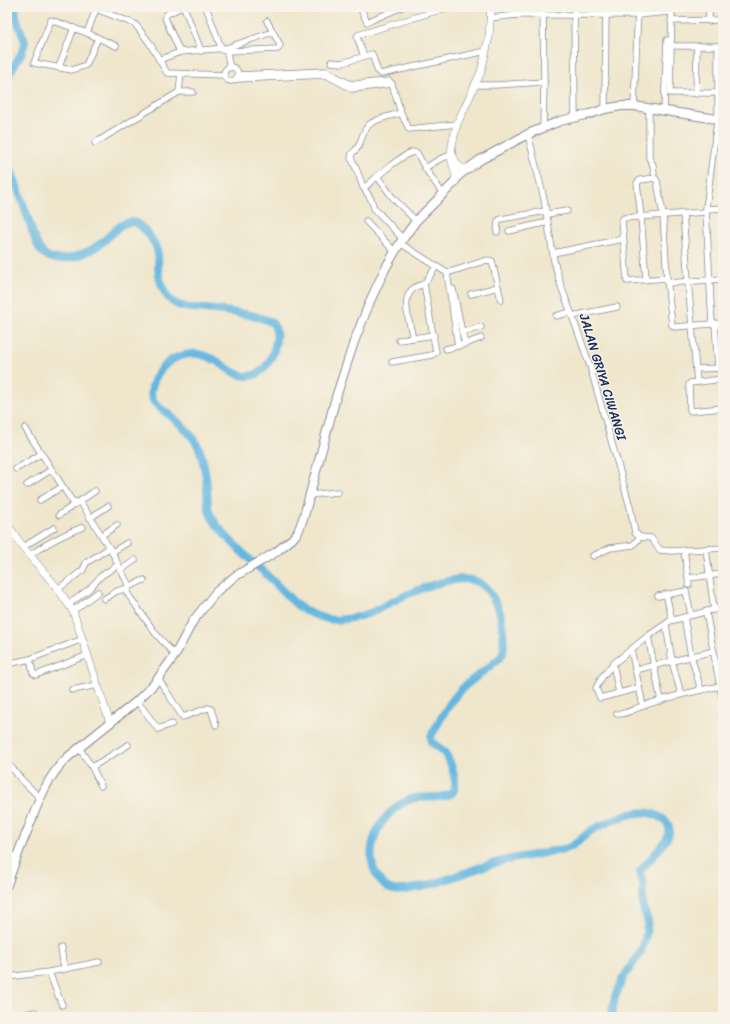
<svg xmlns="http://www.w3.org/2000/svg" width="730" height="1024" font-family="Sriracha,sans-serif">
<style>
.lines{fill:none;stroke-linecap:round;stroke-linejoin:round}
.river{stroke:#65b7e0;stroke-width:8}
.minor-casing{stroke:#858a95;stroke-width:7}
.tertiary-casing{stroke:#858a95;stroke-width:8}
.primary-casing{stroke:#858a95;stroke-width:10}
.minor{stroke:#fff;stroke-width:5.5}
.tertiary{stroke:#fff;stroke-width:7}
.primary{stroke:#fff;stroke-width:8}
.labels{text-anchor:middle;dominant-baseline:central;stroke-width:3;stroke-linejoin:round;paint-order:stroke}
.street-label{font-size:13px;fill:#1b2f5e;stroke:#f7f3e8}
</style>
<rect width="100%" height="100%" fill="#f7f3e8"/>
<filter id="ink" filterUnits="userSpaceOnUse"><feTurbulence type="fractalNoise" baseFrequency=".025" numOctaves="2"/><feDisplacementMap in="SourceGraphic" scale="8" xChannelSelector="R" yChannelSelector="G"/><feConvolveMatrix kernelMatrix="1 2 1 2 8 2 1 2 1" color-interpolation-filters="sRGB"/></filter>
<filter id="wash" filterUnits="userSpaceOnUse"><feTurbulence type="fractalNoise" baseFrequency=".012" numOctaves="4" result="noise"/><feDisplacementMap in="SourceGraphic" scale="16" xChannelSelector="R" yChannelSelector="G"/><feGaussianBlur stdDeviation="0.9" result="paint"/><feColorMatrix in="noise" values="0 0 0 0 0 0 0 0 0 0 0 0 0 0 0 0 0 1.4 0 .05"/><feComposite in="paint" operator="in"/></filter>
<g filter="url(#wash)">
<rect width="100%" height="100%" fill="#efe6cc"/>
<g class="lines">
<!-- river -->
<g class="river">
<path d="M7,78L22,52L25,42L16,17L15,7"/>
<path d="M7,157C14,178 21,198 28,218C32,229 34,241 41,251C46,257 53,259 60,259C74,259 89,252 100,244C110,237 122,218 136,223C142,226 145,230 149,235C152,240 156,244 157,250C159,255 158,261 158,267C159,279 163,295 173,302C182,309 195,308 206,309C221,311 264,314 273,324C277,329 277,334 276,340C274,357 265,377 245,376C232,375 223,363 211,358C188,347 163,359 154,381C145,402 160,407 173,418C182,425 191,434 197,444C202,451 207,480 207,490C208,497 207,504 209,511C216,531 251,560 267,575C277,585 287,596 298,606C309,613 323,620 337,620C347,619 358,617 367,614C375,612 383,606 391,602C412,592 455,572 478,582C489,587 496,603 500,613C502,622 506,648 502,655C498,662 473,678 465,686C450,699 441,719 431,736V742C436,745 441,749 445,753C450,760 460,786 452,793C444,800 422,795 411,799C379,811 356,857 384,885C389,890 397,891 404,890C437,886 470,869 502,861C519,857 536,855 553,851C558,850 565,849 570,847C578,843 584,835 592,830C602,824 614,820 625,816C636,812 649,811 660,817C687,832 648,857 640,872L643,884V908L648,921L645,939L641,952L623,978L615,997L611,1017"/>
</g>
</g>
</g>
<g filter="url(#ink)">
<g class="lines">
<!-- minor casing -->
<g class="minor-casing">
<g id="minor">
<path d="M91,7L96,9L87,33L51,20L34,63L72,70L86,65L98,38"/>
<path d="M97,7L96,9L135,24L149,42L167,73L224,75"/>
<path d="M181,7L167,14L165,18L180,52L226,48L230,68"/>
<path d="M184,7L201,51"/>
<path d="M206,7L222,50"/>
<path d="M360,7L367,22L402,7"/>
<path d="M515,7V11L518,15"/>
<path d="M574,7L575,117"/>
<path d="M672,7L670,93H723"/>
<path d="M490,18L518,15H637L669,12V7"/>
<path d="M671,21L723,20"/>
<path d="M709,21V7"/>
<path d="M87,33L116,46"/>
<path d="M671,46H723"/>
<path d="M226,48L273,32"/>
<path d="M227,51L278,49L280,45L267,21"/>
<path d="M364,56L357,37L358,35L449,7"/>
<path d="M159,60L180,52"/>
<path d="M331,62L342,63L372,54L378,72L381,74L486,51"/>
<path d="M59,67L74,28"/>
<circle cx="231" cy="74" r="7"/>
<path d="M238,75L326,71L348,83L354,84L389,81L392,84L401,113L409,129L457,124"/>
<path d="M237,79L326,75L352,89L392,84"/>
<path d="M476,85H496L544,82"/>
<path d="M179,92H193"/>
<path d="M696,94L697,47"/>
<path d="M634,106L638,7"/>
<path d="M649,108V158L653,165L654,173"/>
<path d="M605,109L606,7"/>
<path d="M664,110L667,40"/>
<path d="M401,113C391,116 378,118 370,124C360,132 363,147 352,153L351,158L356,168L363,187L371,199L374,208L403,239"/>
<path d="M543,128L544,82L543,7"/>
<path d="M528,134L544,199L554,261L561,286L574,321L590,366L630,507L635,533L640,537L651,538L660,550L671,551L723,548"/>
<path d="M95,143L179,92L181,74"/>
<path d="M425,168L440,159L453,154"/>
<path d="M377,176L393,198L416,221"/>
<path d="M364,188C379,175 395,160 412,152L417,153L425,168L443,194"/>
<path d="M706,209L723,208"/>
<path d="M683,213L688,281L697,382"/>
<path d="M547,214L567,211"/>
<path d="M366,221L395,252"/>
<path d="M509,231L548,222"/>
<path d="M497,232L498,221L501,219L546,211"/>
<path d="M400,243L447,273L487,260L492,261L501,300"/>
<path d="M553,253L623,239"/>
<path d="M447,273L458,346"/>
<path d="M667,278L627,281L622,220L624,218L706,212"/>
<path d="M646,279L641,217L637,183L640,180L655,178L657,181L663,215L667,278L672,325L675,327L723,323"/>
<path d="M667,283L723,279"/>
<path d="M453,289L462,332L465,344"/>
<path d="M471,294L498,287"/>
<path d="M556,316L571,312"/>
<path d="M572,316L617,307"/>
<path d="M715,323L718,368"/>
<path d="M712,324L706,209L718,113V47"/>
<path d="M462,332L481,327"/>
<path d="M413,338C409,319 396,290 424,284"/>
<path d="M399,340L434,335"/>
<path d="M446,349L465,344L481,338"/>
<path d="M392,362L432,355L436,352L424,284L436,267"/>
<path d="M696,369L723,368"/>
<path d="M723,379L690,383L689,385L690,410L691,411L723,408"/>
<path d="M7,417L9,421"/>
<path d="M25,428L72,501L80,503L83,506L112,552L128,584L127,593L156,634L175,655"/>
<path d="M16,469L41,454"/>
<path d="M27,485L51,470"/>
<path d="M310,495L338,492"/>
<path d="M40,500L62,487"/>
<path d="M59,515L95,491"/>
<path d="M90,518L108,506"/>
<path d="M102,535L117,525"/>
<path d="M23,547L54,528"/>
<path d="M706,549L714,610"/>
<path d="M684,550L689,585"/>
<path d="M112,552L127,543"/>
<path d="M30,555C47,543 64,534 83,527"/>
<path d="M593,556L610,548L633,545L640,537"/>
<path d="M121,570L135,560"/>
<path d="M688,578L723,574"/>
<path d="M128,587L144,580"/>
<path d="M58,589L83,570L86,563L109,548"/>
<path d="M666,594L672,620"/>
<path d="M658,596L686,591L691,615"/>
<path d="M104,599L117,591L128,588"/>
<path d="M69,604L89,589L101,576L118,565"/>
<path d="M73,611L98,592"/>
<path d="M706,612L722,697"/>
<path d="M684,617L691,656L701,690"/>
<path d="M666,625L672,661L681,694"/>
<path d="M648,636L661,701"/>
<path d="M631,649L643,706"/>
<path d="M30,659L33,673L36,675L88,655"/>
<path d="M7,664L30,659L83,639"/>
<path d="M613,664L619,693"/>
<path d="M635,670L714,651"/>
<path d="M158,678L182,716L183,717L208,708L211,709L216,725"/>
<path d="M639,688L600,698L596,688L602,677L613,664L648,636L670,621L723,607"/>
<path d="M72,690L98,685"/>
<path d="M137,701L158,729L172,724"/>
<path d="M617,714C626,715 635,708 643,706C668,697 695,691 721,686"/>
<path d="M79,748L92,767L101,786"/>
<path d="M7,764L12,768L21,779L40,798"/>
<path d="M92,767L128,745"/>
<path d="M7,857H16"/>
<path d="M61,948L64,969"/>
<path d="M49,972L62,1005"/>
<path d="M7,977L49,972L99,962"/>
<path d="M12,1017L35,1012"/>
</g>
</g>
<!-- tertiary casing -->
<g class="tertiary-casing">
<g id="tertiary">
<path d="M453,156L456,163L461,168H470"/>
<path d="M454,182L456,176L451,158L452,145L457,124L481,72L489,37L491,7"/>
<path d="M7,524L23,547L58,589L73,611L110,723"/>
</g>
</g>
<!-- primary casing -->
<g class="primary-casing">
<path id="primary" d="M7,885C13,866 20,848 28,829C38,803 47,776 68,757L137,701L154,684L175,655L193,621L216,592L234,577L276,552L292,539L298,532L304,516L336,397L354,342L371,299L385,269L400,243L416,221L453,184L459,175L480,160L528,134L560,121L590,114L605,109L621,106H634L723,120"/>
</g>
<!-- minor -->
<use href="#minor" class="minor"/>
<!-- tertiary -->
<use href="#tertiary" class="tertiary"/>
<!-- primary -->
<use href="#primary" class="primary"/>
</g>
</g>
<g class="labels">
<!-- street labels -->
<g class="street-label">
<text transform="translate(603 377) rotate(73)">JALAN GRIYA CIWANGI</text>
</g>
</g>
<!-- margin -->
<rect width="730" height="1024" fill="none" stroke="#f7f3e8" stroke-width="24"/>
</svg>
